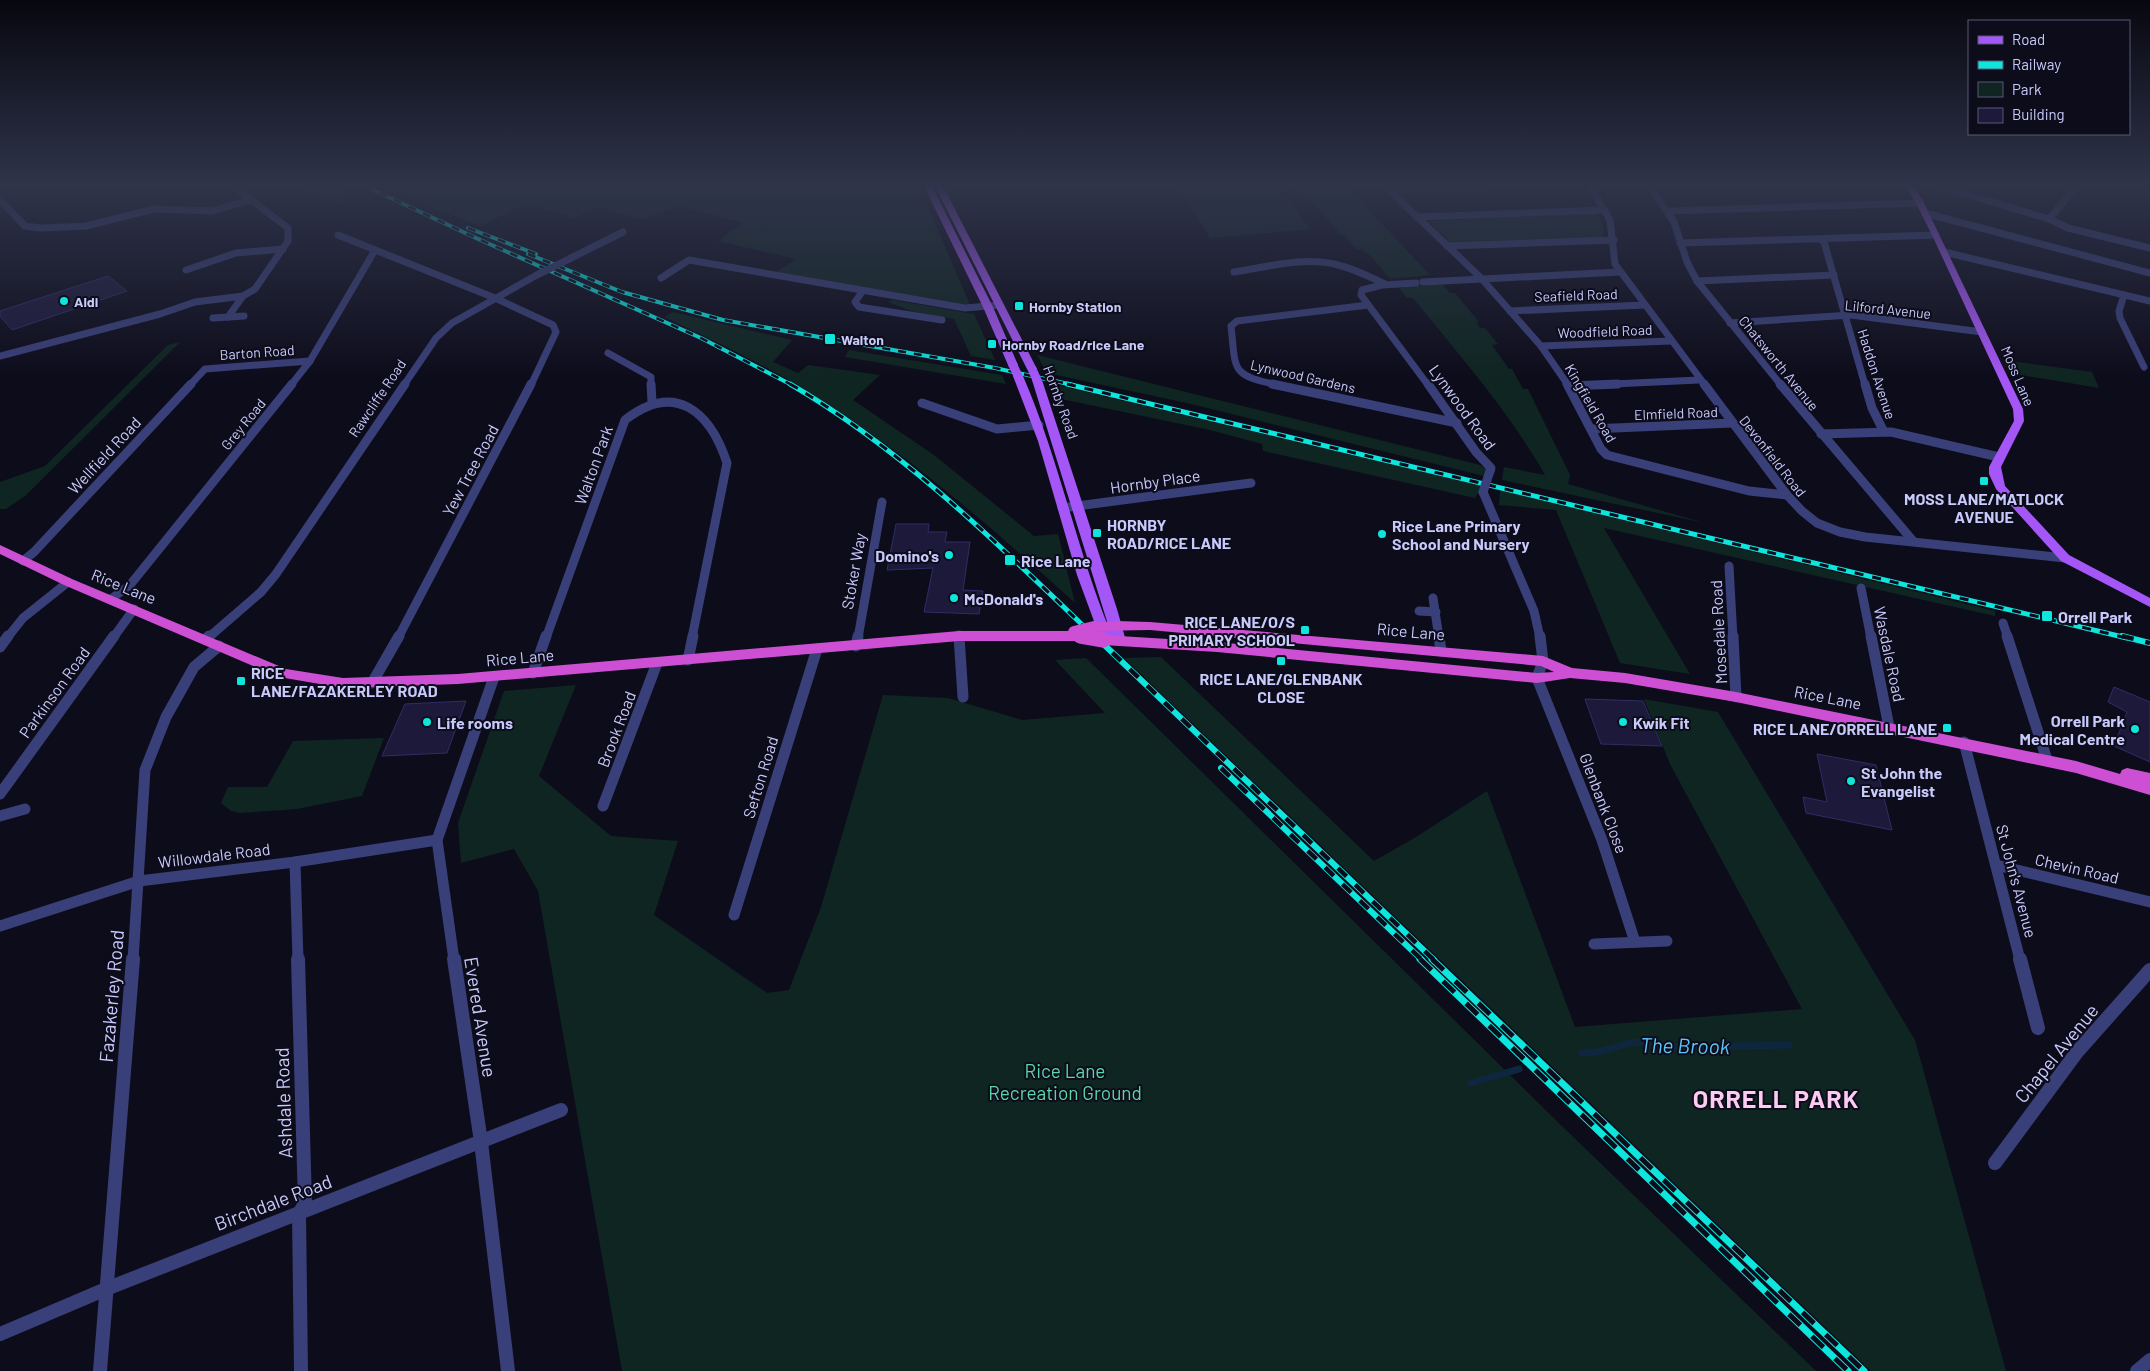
<svg xmlns="http://www.w3.org/2000/svg" width="2150" height="1371" font-family="Barlow,sans-serif">
<style>
.green{fill:#0f2521}
.lines{fill:none;stroke-linecap:round;stroke-linejoin:round}
.stream{stroke:#0e273e;stroke-width:7}
.building{fill:#1c193b;stroke:#302c66}
.minor-far3{stroke:#393f78;stroke-width:7}
.minor-far2{stroke:#393f78;stroke-width:9}
.minor-far1{stroke:#393f78;stroke-width:11}
.minor{stroke:#393f78;stroke-width:14}
.primary{fill:#a556f6;fill-rule:evenodd}
.trunk{fill:#cd50d4;fill-rule:evenodd}
.rail-far3-casing{stroke:#0de5dd;stroke-width:4}
.rail-far2-casing{stroke:#0de5dd;stroke-width:5}
.rail-far1-casing{stroke:#0de5dd;stroke-width:6}
.rail-casing{stroke:#0de5dd;stroke-width:7}
.rail-far3{stroke:#0d0c1b;stroke-width:2.5;stroke-dasharray:8;stroke-linecap:butt}
.rail-far2{stroke:#0d0c1b;stroke-width:3;stroke-dasharray:9;stroke-linecap:butt}
.rail-far1{stroke:#0d0c1b;stroke-width:4.5;stroke-dasharray:12;stroke-linecap:butt}
.rail{stroke:#0d0c1b;stroke-width:5;stroke-dasharray:16;stroke-linecap:butt}
.minor-bridge-far1{stroke:#393f78;stroke-width:7}
.minor-bridge{stroke:#393f78;stroke-width:9}
.primary-bridge{stroke:#a556f6;stroke-width:9}
.trunk-bridge-far1{stroke:#cd50d4;stroke-width:12}
.trunk-bridge{stroke:#cd50d4;stroke-width:15}
.poi-dot{fill:#0de5dd;stroke:#0d0c1b;stroke-width:2}
.labels{text-anchor:middle;dominant-baseline:central;stroke-width:4;stroke-linejoin:round;paint-order:stroke}
.far-street-label{font-size:14px;fill:#c9cafc;stroke:#0d0c1b}
.far-poi-label{font-size:14px;font-weight:bold;fill:#c9cafc;stroke:#0d0c1b;text-anchor:start}
.street-label{font-size:16px;fill:#c9cafc;stroke:#0d0c1b}
.poi-label{font-size:16px;font-weight:bold;fill:#c9cafc;stroke:#0d0c1b;text-anchor:start}
.near-street-label{font-size:19px;fill:#c9cafc;stroke:#0d0c1b}
.near-park-label{font-size:19px;fill:#5bd7a7;stroke:#0d0c1b}
.near-water-label{font-size:21px;font-style:italic;fill:#5dc4f6;stroke:#0d0c1b}
.near-district-label{font-size:25px;font-weight:bold;letter-spacing:1px;fill:#fccbf1;stroke:#0d0c1b}
</style>
<rect width="100%" height="100%" fill="#0d0c1b"/>
<!-- green -->
<g class="green">
<path d="M292,186H328L348,195L342,205Z"/>
<path d="M376,186H919L970,305L775,273L796,259L718,241L743,223L678,206L642,220L599,207L574,218L528,204L480,226Z"/>
<path d="M1178,186H1278L1310,229L1210,238Z"/>
<path d="M1296,186H1346L1430,275L1390,279L1371,256L1361,249L1358,250L1344,235L1336,233L1338,230Z"/>
<path d="M1597,213L1603,226V239L1451,243L1428,221Z"/>
<path d="M1441,283L1450,293H1455L1479,322H1476L1480,328H1485L1498,344L1492,345L1509,369H1512L1523,389H1528L1570,475L1568,484L1705,523L1502,480L1504,467L1545,475C1509,411 1459,355 1413,298H1407L1399,288Z"/>
<path d="M892,300L974,314L995,360L971,356L954,319L914,312L888,302Z"/>
<path d="M673,312L792,340L773,362L798,373L808,365L880,375L853,400L934,455L1034,536L1058,534L1075,603C989,525 901,448 802,388C757,361 711,339 664,317Z"/>
<path d="M180,342L25,496L6,509H0V482L45,466L168,345Z"/>
<path d="M849,350L1002,375L1006,384L845,357Z"/>
<path d="M1037,355L1480,465L1486,469L1484,476L1191,404L1047,373Z"/>
<path d="M2003,360L2092,372L2099,388L2009,373Z"/>
<path d="M1052,384L1482,486L1475,498L1263,451L1262,444L1210,430L1061,399Z"/>
<path d="M1500,490L1995,611V616L1604,528L1690,674L1620,663L1556,510L1499,505Z"/>
<path d="M1161,657L1374,861L1416,837L1487,791L1575,1027L1802,1009L1670,764L1644,699L1718,712L1915,1040L2006,1371H1871L1124,658Z"/>
<path d="M1086,658L1566,1130L1816,1371H622L538,891L514,849L461,863L458,823L504,691L576,685L539,776L611,836L678,841L654,915L767,993L789,990L821,907L883,695L948,698L1022,720L1105,713L1055,660Z"/>
<path d="M384,738L362,796L297,809L240,813L231,811L221,803L228,787H267L293,741Z"/>
</g>
<g class="lines">
<!-- stream -->
<g class="stream">
<path d="M1582,1053L1598,1052L1630,1043L1643,1042L1679,1047L1789,1045"/>
<path d="M1471,1083L1519,1069"/>
</g>
</g>
<!-- building -->
<g class="building">
<path d="M108,276L127,291L12,330L0,316V311Z"/>
<path d="M896,524H929L928,532H947L945,542H970L963,590L983,591L979,614L924,612L933,568L887,570Z"/>
<path d="M2114,687L2150,702V762L2114,746L2127,712L2108,702Z"/>
<path d="M1585,699L1643,701L1662,746L1601,744Z"/>
<path d="M466,701L447,753L382,756L405,704Z"/>
<path d="M1817,754L1876,765L1892,830L1806,813L1803,797L1827,802Z"/>
</g>
<g class="lines">
<!-- minor-far3 -->
<g class="minor-far3">
<path d="M1385,186L1481,278L1541,346L1568,385"/>
<path d="M1590,186L1610,220L1615,264L1705,385"/>
<path d="M1649,186L1674,222L1687,262L1697,281L1781,385"/>
<path d="M1939,186L2049,219L2068,228L2150,248"/>
<path d="M1389,190L1490,186"/>
<path d="M0,200L25,226L41,228L86,226L154,209L212,211L251,200"/>
<path d="M1668,211L1920,203"/>
<path d="M1925,213L2150,273"/>
<path d="M1417,217L1605,210"/>
<path d="M2049,219L2077,186"/>
<path d="M338,235L495,298L553,325L556,332L531,385"/>
<path d="M1820,239L1824,242L1865,385"/>
<path d="M1680,243L1936,235"/>
<path d="M1447,246L1614,240"/>
<path d="M1944,252L2150,301"/>
<path d="M571,258L623,232"/>
<path d="M186,270L236,253L283,249"/>
<path d="M1234,272C1268,267 1304,256 1338,265C1355,269 1370,277 1385,284"/>
<path d="M661,278L689,260L965,308L1000,305"/>
<path d="M1697,281L1834,275"/>
<path d="M1423,282L1620,272"/>
<path d="M1416,283L1382,285L1362,290L1361,295L1428,385"/>
<path d="M862,292L855,302L859,307L942,320"/>
<path d="M2124,295L2119,311L2120,318L2144,367"/>
<path d="M1510,311L1644,305"/>
<path d="M228,317L243,296"/>
<path d="M213,318L244,316"/>
<path d="M1730,323L1851,315L1982,332"/>
<path d="M1541,346L1670,341"/>
<path d="M608,353L651,377V385"/>
<path d="M0,356L160,314L195,302L243,296L255,289L288,241V228L233,186"/>
<path d="M190,385L205,369L310,361"/>
<path d="M291,385L310,361L375,250"/>
<path d="M404,385L436,338L452,323L535,276"/>
<path d="M1278,385C1230,375 1236,371 1231,326L1237,321L1368,305"/>
<path d="M1591,385L1699,380"/>
</g>
<!-- minor-far2 -->
<g class="minor-far2">
<path d="M651,384L652,402"/>
<path d="M1272,384L1457,423"/>
<path d="M1428,384L1476,452L1491,468L1490,471"/>
<path d="M1567,384L1601,449L1607,455L1749,491L1787,495"/>
<path d="M1704,384L1787,495L1802,511L1817,523L1840,532L1865,537L2065,558"/>
<path d="M1780,384L1913,541"/>
<path d="M1865,384L1872,408L1884,432"/>
<path d="M1569,386L1618,384"/>
<path d="M922,403L997,429L1039,425"/>
<path d="M1591,429L1732,423"/>
<path d="M1821,434L1891,432L1999,457"/>
<path d="M1483,492L1534,611L1540,638"/>
<path d="M1062,508L1251,483"/>
<path d="M23,561L34,552L191,384"/>
<path d="M1729,566L1733,638"/>
<path d="M1861,588L1871,638"/>
<path d="M1433,598L1439,638"/>
<path d="M111,599L130,585L292,384"/>
<path d="M1419,611L1436,612"/>
<path d="M2003,623L2008,638"/>
<path d="M7,638L23,618L68,582"/>
<path d="M113,638L134,609"/>
<path d="M208,638L261,592L276,574L405,384"/>
<path d="M398,638L531,384"/>
<path d="M546,638L625,420C675,381 710,411 727,463L692,638"/>
<path d="M858,638L882,502"/>
</g>
<!-- minor-far1 -->
<g class="minor-far1">
<path d="M959,636L963,697"/>
<path d="M1439,636L1441,651"/>
<path d="M1540,636L1543,661L1537,678L1602,840L1635,942"/>
<path d="M1733,636L1736,697"/>
<path d="M1871,636L1889,727"/>
<path d="M2007,636L2047,760"/>
<path d="M206,639L209,636"/>
<path d="M856,646L858,636"/>
<path d="M0,647L8,636"/>
<path d="M688,660L693,636"/>
<path d="M533,673L546,636"/>
<path d="M372,683L399,636"/>
<path d="M1964,742L2020,960"/>
<path d="M0,794L114,636"/>
<path d="M603,806L657,663"/>
<path d="M0,816L25,809"/>
<path d="M295,862L298,960"/>
<path d="M1996,865L2150,902"/>
<path d="M734,915L817,649"/>
<path d="M0,926L139,881L295,862L437,840"/>
<path d="M1594,944L1667,941"/>
<path d="M133,960L145,770L166,717L194,667L219,646"/>
<path d="M454,960L437,840L494,677"/>
</g>
<!-- minor -->
<g class="minor">
<path d="M298,959L305,1203L299,1214L301,1371"/>
<path d="M454,959L481,1142L508,1371"/>
<path d="M2020,959L2038,1028"/>
<path d="M1995,1163L2077,1052L2150,970"/>
<path d="M0,1334L106,1289L561,1110"/>
<path d="M100,1371L133,959"/>
<path d="M2137,1371L2150,1360"/>
</g>
<!-- primary -->
<g class="primary">
<path d="M924,186H932L993,307L1018,365L1017,367H1009L1008,365L983,307Z"/>
<path d="M935,186H943L1037,369L1036,371L1032,372L1027,369Z"/>
<path d="M1904,186H1913L1922,199L2023,409L2024,421L2001,467L2005,486L2069,555L2150,598V607L2061,561L1996,489L1989,474V467L2014,421L2013,409L1932,235L1914,199Z"/>
<path d="M1018,373L1023,376C1059,459 1076,547 1110,631L1032,380L1037,377L1042,380L1117,609L1126,641L1124,644L1119,646L1113,642L1107,645L1102,643L1077,575L1038,441L1013,376Z"/>
</g>
<!-- trunk -->
<g class="trunk">
<path d="M0,545L72,579L286,669L343,678L458,674L959,631H1078L1085,636L1078,641H959L458,684L343,688L279,677L64,585L0,554Z"/>
<path d="M1116,621L1150,622L1543,656L1572,668L1625,673L1736,692L2076,761L2120,774L2122,770L2127,768L2150,773V795L2076,773L1736,702L1625,683L1570,678L1537,683L1217,652L1103,645L1096,640L1103,635L1217,642L1537,673L1554,672L1541,666L1150,630L1094,631L1087,627L1094,623Z"/>
</g>
<!-- rail-far3 casing -->
<g class="rail-far3-casing">
<g id="rail-far3">
<path d="M365,186L476,238L701,338L792,385"/>
<path d="M468,228L536,254"/>
<path d="M528,254L622,292L723,320L995,368L1073,385"/>
</g>
</g>
<!-- rail-far2 casing -->
<g class="rail-far2-casing">
<g id="rail-far2">
<path d="M790,384C904,450 1001,547 1096,638"/>
<path d="M1067,384L2127,638"/>
</g>
</g>
<!-- rail-far1 casing -->
<g class="rail-far1-casing">
<g id="rail-far1">
<path d="M1095,636L1434,960"/>
<path d="M2122,636L2150,643"/>
<path d="M1221,768L1422,960"/>
</g>
</g>
<!-- rail casing -->
<g class="rail-casing">
<g id="rail">
<path d="M1420,959L1848,1371"/>
<path d="M1432,959L1864,1371"/>
</g>
</g>
<!-- rail-far3 -->
<use href="#rail-far3" class="rail-far3"/>
<!-- rail-far2 -->
<use href="#rail-far2" class="rail-far2"/>
<!-- rail-far1 -->
<use href="#rail-far1" class="rail-far1"/>
<!-- rail -->
<use href="#rail" class="rail"/>
<!-- minor-bridge-far1 -->
<path class="minor-bridge-far1" d="M535,276L571,258"/>
<!-- minor-bridge -->
<path class="minor-bridge" d="M1483,492L1490,471"/>
<!-- primary-bridge -->
<g class="primary-bridge">
<path d="M1013,365L1018,376"/>
<path d="M1032,369L1037,380"/>
</g>
<!-- trunk-bridge-far1 -->
<g class="trunk-bridge-far1">
<path d="M1074,632L1094,627"/>
<path d="M1078,636L1088,638"/>
</g>
<!-- trunk-bridge -->
<path class="trunk-bridge" d="M1080,636L1103,640"/>
</g>
<!-- sky -->
<linearGradient id="sky" x2="0" y2="1"><stop stop-color="#07070f"/><stop offset="0.49" stop-color="#2f344a"/><stop offset="1" stop-color="#2f344a" stop-opacity="0"/></linearGradient>
<rect width="2150" height="378" fill="url(#sky)"/>
<!-- markers -->
<g class="poi-dot">
<circle cx="64" cy="301" r="5"/>
<rect x="1014" y="301" width="10" height="10" rx="2.5"/>
<rect x="824" y="333" width="12" height="12" rx="2.5"/>
<rect x="987" y="339" width="10" height="10" rx="2.5"/>
<rect x="1979" y="476" width="10" height="10" rx="2.5"/>
<rect x="1092" y="528" width="10" height="10" rx="2.5"/>
<circle cx="1382" cy="534" r="5"/>
<circle cx="949" cy="555" r="5"/>
<rect x="1004" y="554" width="12" height="12" rx="2.5"/>
<circle cx="954" cy="598" r="5"/>
<rect x="2041" y="610" width="12" height="12" rx="2.5"/>
<rect x="1300" y="625" width="10" height="10" rx="2.5"/>
<rect x="1276" y="656" width="10" height="10" rx="2.5"/>
<rect x="236" y="676" width="10" height="10" rx="2.5"/>
<circle cx="427" cy="722" r="5"/>
<circle cx="1623" cy="722" r="5"/>
<rect x="1942" y="723" width="10" height="10" rx="2.5"/>
<circle cx="2135" cy="729" r="5"/>
<circle cx="1851" cy="781" r="5"/>
</g>
<g class="labels">
<!-- far-street labels -->
<g class="far-street-label">
<text transform="translate(1576 295) rotate(-2)">Seafield Road</text>
<text transform="translate(1888 309) rotate(6)">Lilford Avenue</text>
<text transform="translate(1605 331) rotate(-2)">Woodfield Road</text>
<text transform="translate(257 352) rotate(-4)">Barton Road</text>
<text transform="translate(1779 363) rotate(51)">Chatsworth Avenue</text>
<text transform="translate(1877 374) rotate(72)">Haddon Avenue</text>
<text transform="translate(1303 376) rotate(13)">Lynwood Gardens</text>
<text transform="translate(2018 376) rotate(67)">Moss Lane</text>
<text transform="translate(377 398) rotate(-56)">Rawcliffe Road</text>
<text transform="translate(1061 402) rotate(70)">Hornby Road</text>
<text transform="translate(1591 403) rotate(60)">Kingfield Road</text>
<text transform="translate(1676 413) rotate(-2)">Elmfield Road</text>
<text transform="translate(243 424) rotate(-51)">Grey Road</text>
<text transform="translate(1773 456) rotate(52)">Devonfield Road</text>
</g>
<!-- far-poi labels -->
<g class="far-poi-label">
<text x="74" y="301">Aldi</text>
<text x="1029" y="306">Hornby Station</text>
<text x="841" y="339">Walton</text>
<text x="1002" y="344">Hornby Road/rice Lane</text>
</g>
<!-- street labels -->
<g class="street-label">
<text transform="translate(1463 407) rotate(54)">Lynwood Road</text>
<text transform="translate(104 455) rotate(-47)">Wellfield Road</text>
<text transform="translate(593 465) rotate(-70)">Walton Park</text>
<text transform="translate(470 470) rotate(-62)">Yew Tree Road</text>
<text transform="translate(1155 481) rotate(-8)">Hornby Place</text>
<text transform="translate(853 571) rotate(-80)">Stoker Way</text>
<text transform="translate(124 586) rotate(22)">Rice Lane</text>
<text transform="translate(1411 631) rotate(5)">Rice Lane</text>
<text transform="translate(1718 632) rotate(-93)">Mosedale Road</text>
<text transform="translate(1890 654) rotate(78)">Wasdale Road</text>
<text transform="translate(520 657) rotate(-5)">Rice Lane</text>
<text transform="translate(54 692) rotate(-54)">Parkinson Road</text>
<text transform="translate(1828 697) rotate(11)">Rice Lane</text>
<text transform="translate(616 729) rotate(-69)">Brook Road</text>
<text transform="translate(760 777) rotate(-73)">Sefton Road</text>
<text transform="translate(1604 803) rotate(69)">Glenbank Close</text>
<text transform="translate(214 855) rotate(-7)">Willowdale Road</text>
<text transform="translate(2077 868) rotate(13)">Chevin Road</text>
<text transform="translate(2017 881) rotate(75)">St John's Avenue</text>
</g>
<!-- poi labels -->
<g class="poi-label">
<text x="1984" y="498" text-anchor="middle">MOSS LANE/MATLOCK<tspan x="1984" dy="18">AVENUE</tspan></text>
<text x="1107" y="524">HORNBY<tspan x="1107" dy="18">ROAD/RICE LANE</tspan></text>
<text x="1392" y="525">Rice Lane Primary<tspan x="1392" dy="18">School and Nursery</tspan></text>
<text x="939" y="555" text-anchor="end">Domino's</text>
<text x="1021" y="560">Rice Lane</text>
<text x="964" y="598">McDonald's</text>
<text x="2058" y="616">Orrell Park</text>
<text x="1295" y="621" text-anchor="end">RICE LANE/O/S<tspan x="1295" dy="18">PRIMARY SCHOOL</tspan></text>
<text x="251" y="672">RICE<tspan x="251" dy="18">LANE/FAZAKERLEY ROAD</tspan></text>
<text x="1281" y="678" text-anchor="middle">RICE LANE/GLENBANK<tspan x="1281" dy="18">CLOSE</tspan></text>
<text x="2125" y="720" text-anchor="end">Orrell Park<tspan x="2125" dy="18">Medical Centre</tspan></text>
<text x="437" y="722">Life rooms</text>
<text x="1633" y="722">Kwik Fit</text>
<text x="1937" y="728" text-anchor="end">RICE LANE/ORRELL LANE</text>
<text x="1861" y="772">St John the<tspan x="1861" dy="18">Evangelist</tspan></text>
</g>
<!-- near-street labels -->
<g class="near-street-label">
<text transform="translate(111 996) rotate(-85)">Fazakerley Road</text>
<text transform="translate(481 1017) rotate(81)">Evered Avenue</text>
<text transform="translate(2056 1053) rotate(-51)">Chapel Avenue</text>
<text transform="translate(283 1103) rotate(-92)">Ashdale Road</text>
<text transform="translate(273 1202) rotate(-21)">Birchdale Road</text>
</g>
<!-- near-park labels -->
<g class="near-park-label">
<text x="1065" y="1070">Rice Lane<tspan x="1065" dy="22">Recreation Ground</tspan></text>
</g>
<!-- near-water labels -->
<g class="near-water-label">
<text transform="translate(1685 1045) rotate(1)">The Brook</text>
</g>
<!-- near-district labels -->
<g class="near-district-label">
<text x="1776" y="1098">ORRELL PARK</text>
</g>
</g>
<!-- legend -->
<rect x="1968" y="20" width="162" height="115" fill="#0d0c1b" stroke="#585875"/>
<rect x="1978" y="36" width="25" height="8" fill="#a556f6" stroke="#585875"/>
<text x="2012" y="45" font-size="15" fill="#c9cafc">Road</text>
<rect x="1978" y="61" width="25" height="8" fill="#0de5dd" stroke="#585875"/>
<text x="2012" y="70" font-size="15" fill="#c9cafc">Railway</text>
<rect x="1978" y="82" width="25" height="15" fill="#0f2521" stroke="#585875"/>
<text x="2012" y="95" font-size="15" fill="#c9cafc">Park</text>
<rect x="1978" y="108" width="25" height="15" fill="#1c193b" stroke="#585875"/>
<text x="2012" y="120" font-size="15" fill="#c9cafc">Building</text>
</svg>
